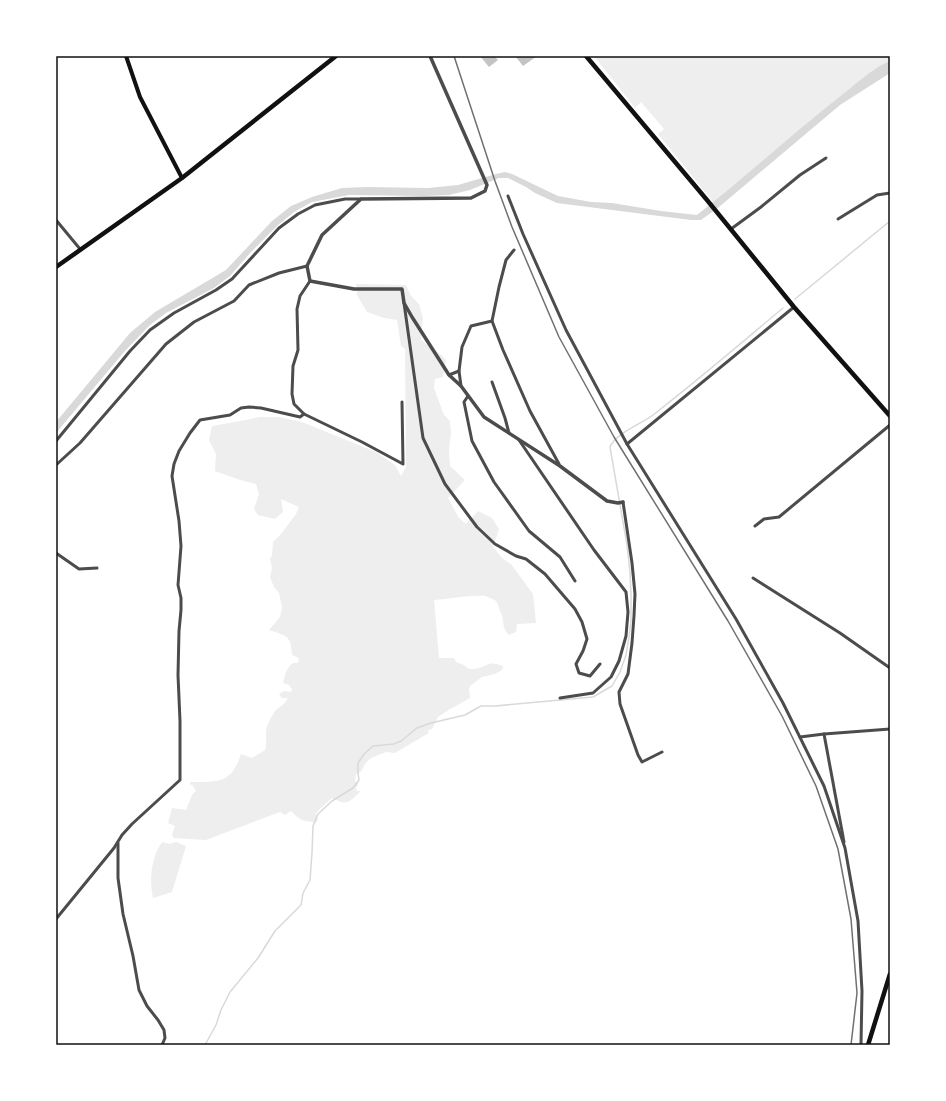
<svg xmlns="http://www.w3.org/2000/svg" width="946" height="1101" font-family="Arial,sans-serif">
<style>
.green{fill:#eee}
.water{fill:#d9d9d9}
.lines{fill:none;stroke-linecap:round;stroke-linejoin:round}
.stream{stroke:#d9d9d9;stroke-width:1.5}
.building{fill:#c4c4c4}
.minor{stroke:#4c4c4c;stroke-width:3}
.tertiary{stroke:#4c4c4c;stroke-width:3.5}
.secondary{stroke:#111;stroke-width:4}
.primary{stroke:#111;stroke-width:4.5}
.rail{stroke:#707070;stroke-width:1.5}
.neatline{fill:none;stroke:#111;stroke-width:1.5}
</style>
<rect width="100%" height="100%" fill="#fff"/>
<!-- green -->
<g class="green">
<path d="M594,56H890V61L873,70L713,202L658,134L664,129L641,102L635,108Z"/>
<path d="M356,284L406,285L411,296L419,304L423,318L421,340L440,354L446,360L443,377L435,379L434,388L444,415L450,421L451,434L449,449L450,466L465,480L448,498L459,518L466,524L478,511L492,518L499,529L493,547L503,559L511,564L533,594L536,623L517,624L516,632L509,635C501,628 505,621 501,613C499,609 498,604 496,601C493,599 488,597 485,596C469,595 450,599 434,600L439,658H454L456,662L464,665L469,669C472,669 476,669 479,668C491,664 489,661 503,666L502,670L495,674L482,677L470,686L469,689L470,698L447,711L438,717L432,729L427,731L429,733L395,753L386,752L371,758L365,764L361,772L356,774L355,781L359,783L356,788L357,791H361C355,796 349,805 341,802C338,801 335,799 332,798L322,807L316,813L318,819L316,823C312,821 307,822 302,820C298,818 294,814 291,811L285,815L280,812L206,840L174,838L172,835L175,826L168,823L172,808L186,810L192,795L196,791L193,786L190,784V782C200,782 221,783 228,776C235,771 238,762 241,754L252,758L265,750C268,741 264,732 268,724C270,720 273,713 276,710C281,706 285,704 288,698H282L279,694L284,691L291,692L292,689L289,685L283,683C285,675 286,668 293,663H298L299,658L292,655C291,635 287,636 269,630L280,617L282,607L279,593L274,587L270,577L272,568L270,559L272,555L273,542L281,534L296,514L299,507L281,499L283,512L275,519L258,515L254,509L259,494L256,484L240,480L215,471L216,454L209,440L212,426L246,420L259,417H279L302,422L376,452L395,465L401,476L406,467L405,349L401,346L397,320L384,318L367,312L357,295Z"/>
<path d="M162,842L170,844L176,842L186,846L172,892L153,898C149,879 151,858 162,842Z"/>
</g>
<!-- water -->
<path class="water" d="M890,61V73L840,105L719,207L701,220H691L557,203L535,193L526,187L508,178H499L470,190L449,195L424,196L349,195L312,202L294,212L277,226L251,252L230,276L214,288L166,313L150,325L124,352L56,433V422L130,333L155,312L226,270L272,221L291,206L312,197L342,188L367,187L428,188L458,185L496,174L505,172L512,174L558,196L591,202L612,203L661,211L697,215C745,177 790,136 838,98C854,86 872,68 890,61Z"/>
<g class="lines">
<!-- stream -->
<g class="stream">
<path d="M795,299L890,221"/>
<path d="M205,1045L216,1025L221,1010L230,992L258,958L275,931L301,905L303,893L310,880L312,853L313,826L318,814L332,801L353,788L359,780L358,773V763L364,754L373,746L394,744L401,741L417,728L431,723L465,715L481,706H495L593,697L612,686L620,672L626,655L629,637L631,621V595L630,572L627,545L610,447C615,434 641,424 653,415C697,381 740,344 783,308"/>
</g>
</g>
<!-- building -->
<g class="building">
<path d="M480,56H494L498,60L489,67Z"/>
<path d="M517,56H537L523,66L516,57Z"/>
</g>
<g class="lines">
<!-- minor -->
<g class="minor">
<path d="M508,196L523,234L566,330L627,444"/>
<path d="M838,219L877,195L890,193"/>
<path d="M56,220L80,249"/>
<path d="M731,229L761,207L800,175L826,158"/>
<path d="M514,250L506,260L499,287L492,321L503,350L530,411L559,464"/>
<path d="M310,281L300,296L297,309L298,350L293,366L292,394L294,404L304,414L362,442L403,464L402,402"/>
<path d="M404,303L423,438L445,484L477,527L495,544L516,556L526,559L545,574L575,609L582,622L587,639L583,651L576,664L579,673L590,676L600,664"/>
<path d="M794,307L627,444L736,619L783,703L824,786L845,848L858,921L862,991L861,1045"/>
<path d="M459,371L462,347L471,326L492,321"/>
<path d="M449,375L459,371L461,386"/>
<path d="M492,382L505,418L509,433"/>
<path d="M468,396L464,402L472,441L494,482L529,531L560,557L575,581"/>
<path d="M519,440L594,550L626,592L628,612L626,636L619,661L611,677L593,693L560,698"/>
<path d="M56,441L130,351L150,330L174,313L216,290L232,279L279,228L298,214L315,205L345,199H361"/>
<path d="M56,465L80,443L166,344L194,322L234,301L249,285L279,273L307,266"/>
<path d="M623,502L632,563L635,594L634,616L632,643L628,674L619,692L620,704L638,755L642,762L662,752"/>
<path d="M755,526L764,519L779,517L890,425"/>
<path d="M56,553L79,569L97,568"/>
<path d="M753,578L840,633L890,668"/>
<path d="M824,734L844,842"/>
<path d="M800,737L824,734L890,729"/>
<path d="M118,843V878L123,914L133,956L139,990L147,1006L158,1020L164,1030L165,1038L162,1045"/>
<path d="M56,919L114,848L122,835L132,824L180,780V721L178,675L179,631L181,610V598L178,585L181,546L179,521L172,476L174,464L179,451L190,433L200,420L230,415L241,408L249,407L261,408L300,417L304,414"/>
</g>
<!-- tertiary -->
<path class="tertiary" d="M430,56L487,185L485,191L471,198L361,199L322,235L307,266L310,281L354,289H402L404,303L412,317L449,375L461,386L484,417L560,466L607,501L618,503L623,502"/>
<!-- secondary -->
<path class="secondary" d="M126,56L140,97L182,178"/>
<!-- primary -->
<g class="primary">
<path d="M586,56L707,200L794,307L890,416"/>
<path d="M56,267L182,178L336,56"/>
<path d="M868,1045L890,974"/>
</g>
<!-- rail -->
<path class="rail" d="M454,56L495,181L512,227L559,337L614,437L728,621L782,716L816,786L838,849L851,919L857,993L851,1045"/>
</g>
<!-- border -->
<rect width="946" height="1101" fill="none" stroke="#ffffff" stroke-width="114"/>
<rect x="57" y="57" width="832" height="987" class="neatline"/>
</svg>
